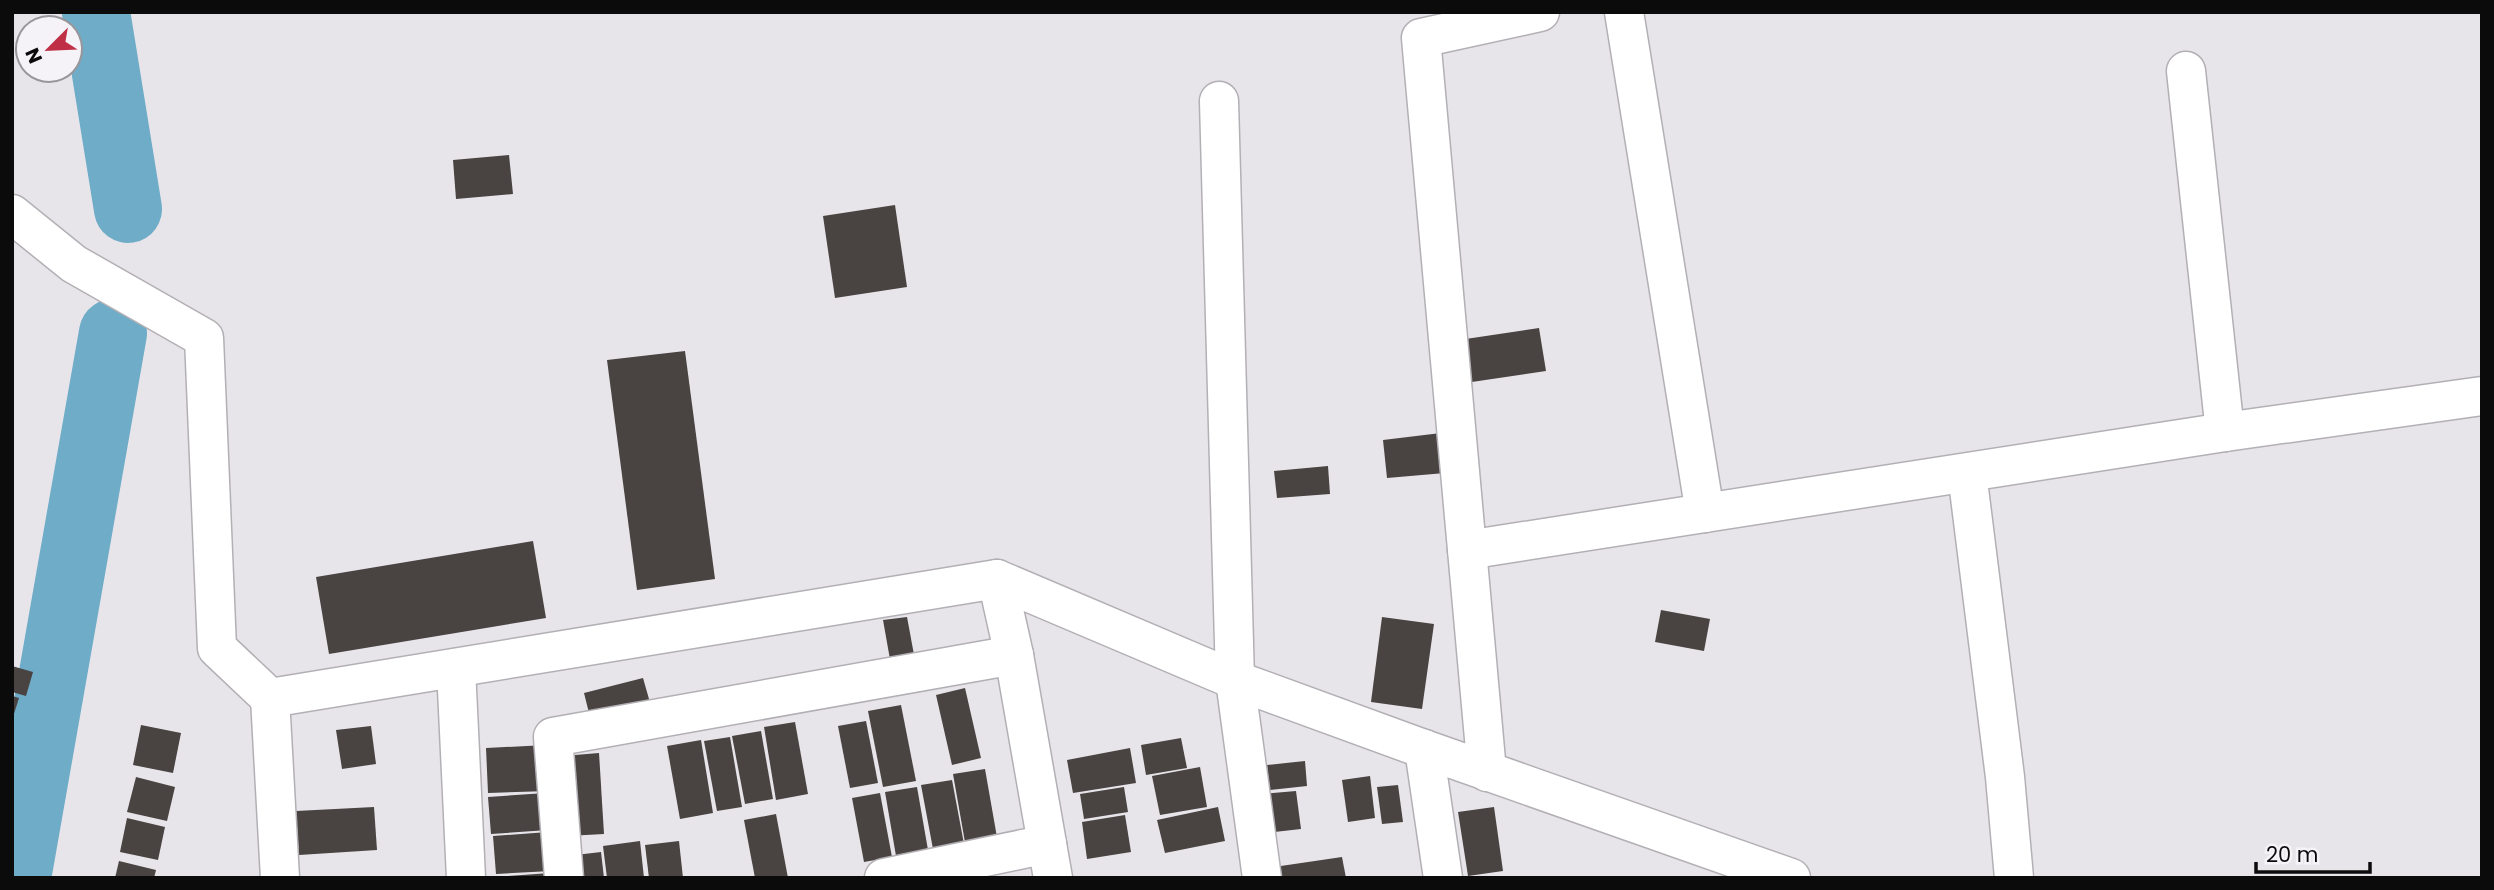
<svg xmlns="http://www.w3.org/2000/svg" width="2494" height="890" font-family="Poppins,sans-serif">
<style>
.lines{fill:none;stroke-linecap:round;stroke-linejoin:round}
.river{stroke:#6facc8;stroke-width:68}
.building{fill:#494341}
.minor-casing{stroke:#b3b0b5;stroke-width:41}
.secondary-casing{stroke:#b3b0b5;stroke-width:41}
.minor{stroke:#fff;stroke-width:38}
.secondary{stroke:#fff;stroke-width:38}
</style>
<rect width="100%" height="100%" fill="#e8e5ea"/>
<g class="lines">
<!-- river -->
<g class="river">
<path d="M96,12L128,209"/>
<path d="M17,878L113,333"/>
</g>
</g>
<!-- building -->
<g class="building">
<path d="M509,155L513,194L456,199L453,160Z"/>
<path d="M895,205L907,287L835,298L823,216Z"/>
<path d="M1539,328L1546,371L1465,383L1459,340Z"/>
<path d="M685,351L715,579L637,590L607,360Z"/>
<path d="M1441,433L1445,473L1387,478L1383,440Z"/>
<path d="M1328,466L1330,494L1277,498L1274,471Z"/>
<path d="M533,541L546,618L329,654L316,577Z"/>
<path d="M1661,610L1710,619L1704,651L1655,642Z"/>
<path d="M907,617L915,660L891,665L883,620Z"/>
<path d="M1382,617L1434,624L1422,709L1371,702Z"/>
<path d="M12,666L33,672L26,696L12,692Z"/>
<path d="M643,678L651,706L591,721L584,693Z"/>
<path d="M965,688L981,758L952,765L936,695Z"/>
<path d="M12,696L19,698L13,717H12Z"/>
<path d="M901,705L916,781L883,787L868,711Z"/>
<path d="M866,721L878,783L850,788L838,726Z"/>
<path d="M795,722L808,794L776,800L764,727Z"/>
<path d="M141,725L181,733L173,773L133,765Z"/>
<path d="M371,726L376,764L342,769L336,730Z"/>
<path d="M761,731L773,799L745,804L732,736Z"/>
<path d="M730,737L742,807L717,811L704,741Z"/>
<path d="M1181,738L1187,768L1146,775L1141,745Z"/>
<path d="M701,740L713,813L680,819L667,746Z"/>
<path d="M546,745L549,791L488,793L486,748Z"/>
<path d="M1130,748L1136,783L1073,793L1067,760Z"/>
<path d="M599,753L604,834L568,836L563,756Z"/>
<path d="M1305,761L1307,786L1270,790L1267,765Z"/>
<path d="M1200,767L1207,807L1160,815L1152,776Z"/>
<path d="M985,769L998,843L966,848L953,774Z"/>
<path d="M1370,776L1375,818L1348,822L1342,780Z"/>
<path d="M136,777L175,787L167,821L127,812Z"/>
<path d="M952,780L964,844L933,849L921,785Z"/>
<path d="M1398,785L1403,822L1382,824L1377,787Z"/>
<path d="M917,787L928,850L896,856L885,792Z"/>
<path d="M1124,787L1128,812L1084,819L1080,794Z"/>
<path d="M1296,791L1301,829L1265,833L1261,794Z"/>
<path d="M546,793L548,830L491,834L488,797Z"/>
<path d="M880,793L892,857L864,862L852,798Z"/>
<path d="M374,807L377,850L299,855L296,811Z"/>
<path d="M1218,807L1225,841L1165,853L1157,820Z"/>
<path d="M1494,807L1503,871L1468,876L1458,812Z"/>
<path d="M776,814L788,878H755L744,820Z"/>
<path d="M1125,815L1131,852L1087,859L1082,822Z"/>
<path d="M127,818L165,827L158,860L120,852Z"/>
<path d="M548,832L551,871L496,874L493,836Z"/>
<path d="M640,841L644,878H607L603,846Z"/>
<path d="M679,841L683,878H649L645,845Z"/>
<path d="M601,852L604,878H569L567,856Z"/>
<path d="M1342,857L1346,878H1276L1274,867Z"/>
<path d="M119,861L156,870L154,878H115Z"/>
<path d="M550,873L551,878H508V876Z"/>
</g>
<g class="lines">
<!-- minor casing -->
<g class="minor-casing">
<g id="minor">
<path d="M1624,12L1705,513"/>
<path d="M2186,71L2225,432"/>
<path d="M1219,101L1235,680L1262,878"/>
<path d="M1967,473L2005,777L2014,878"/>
<path d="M1467,550L2225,432L2482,396"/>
<path d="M997,579L1014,655L1053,878"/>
<path d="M456,668L466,878"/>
<path d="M270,698L280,878"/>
<path d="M1424,749L1443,878"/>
<path d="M1487,772L1421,38L1540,12"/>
<path d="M564,878L553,737L1014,655"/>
<path d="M884,878L1047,844"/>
</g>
</g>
<!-- secondary casing -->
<g class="secondary-casing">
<path id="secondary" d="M12,214L74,264L204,338L217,648L270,698L997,579L1235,680L1424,749L1791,878"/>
</g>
<!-- minor -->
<use href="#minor" class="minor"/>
<!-- secondary -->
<use href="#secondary" class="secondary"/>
</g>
<!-- border -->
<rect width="2494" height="890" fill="none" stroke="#0c0b0c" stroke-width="28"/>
<!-- north arrow -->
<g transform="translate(49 49) rotate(246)"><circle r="33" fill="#f5f2f8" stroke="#98969a" stroke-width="2"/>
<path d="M0-5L12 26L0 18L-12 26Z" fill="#bf2f45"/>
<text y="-10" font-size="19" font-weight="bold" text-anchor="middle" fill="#0c0b0c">N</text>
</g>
<!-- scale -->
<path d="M2256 862v10h114v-10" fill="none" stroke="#0c0b0c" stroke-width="3.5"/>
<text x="2266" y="862" font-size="21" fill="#0c0b0c" stroke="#f5f2f8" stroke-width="5" paint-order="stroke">20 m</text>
</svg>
